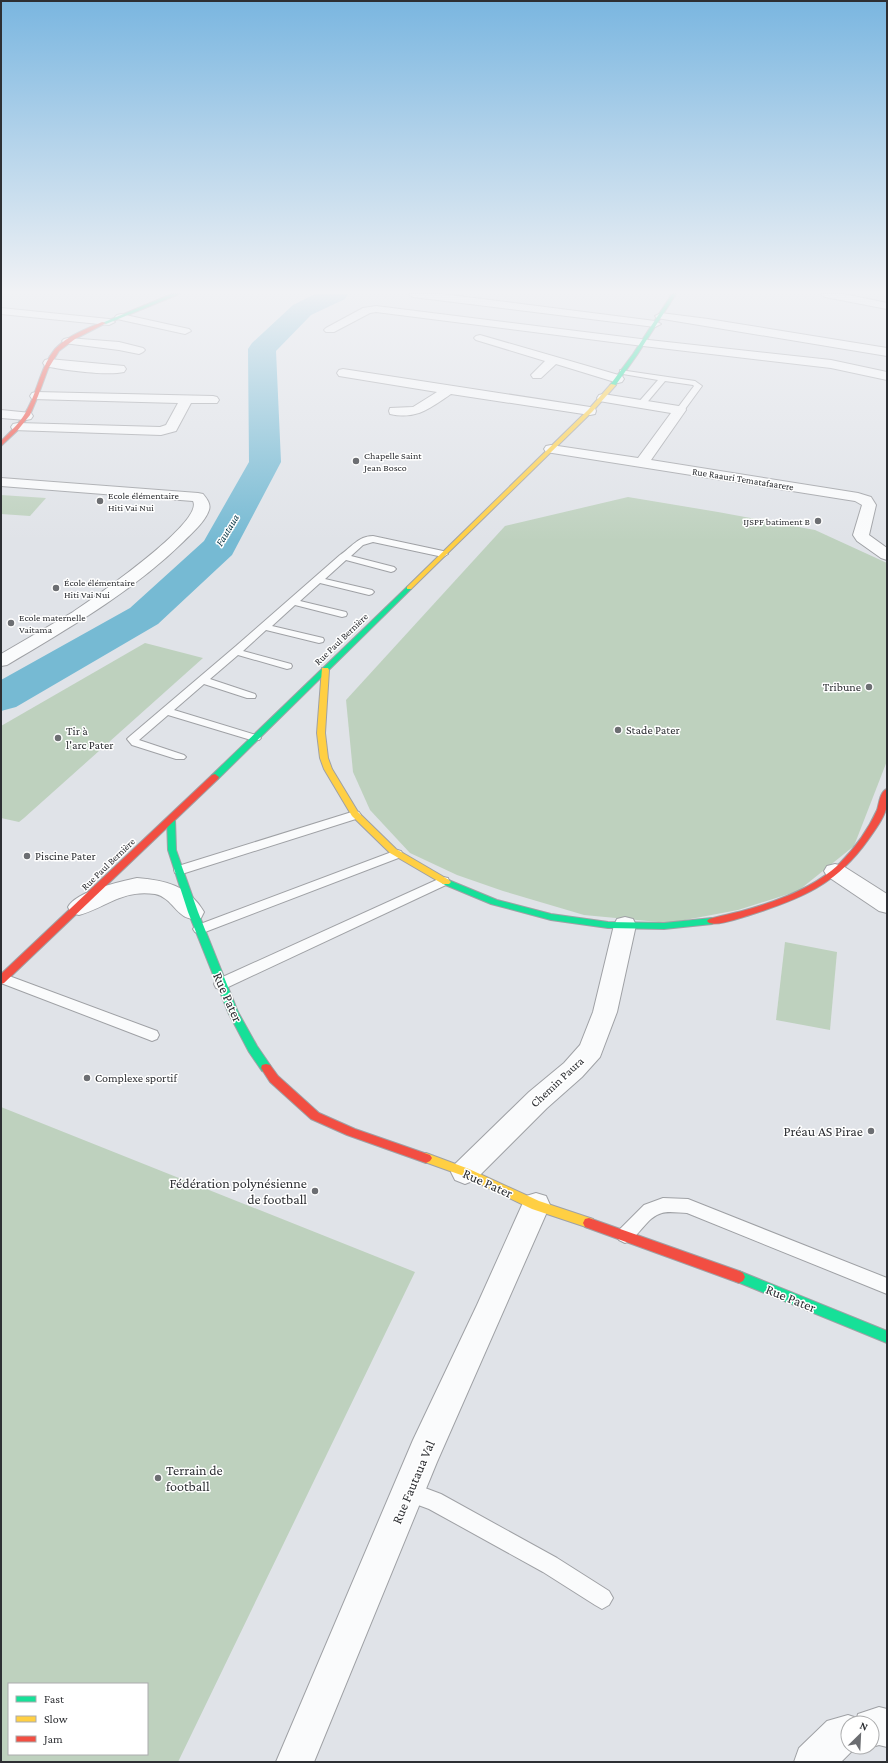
<svg xmlns="http://www.w3.org/2000/svg" width="888" height="1763" font-family="'Crimson Pro',serif">
<style>
.green{fill:#bed1be;fill-rule:evenodd}
.lines{fill:none;stroke-linecap:round;stroke-linejoin:round}
.river{fill:#76bad3;fill-rule:evenodd}
.lane-casing{stroke:#9fa1a5;stroke-width:2}
.street-casing{stroke:#9fa1a5;stroke-width:2}
.fast-casing{stroke:#9fa1a5;stroke-width:2}
.slow-casing{stroke:#9fa1a5;stroke-width:2}
.jam-casing{stroke:#9fa1a5;stroke-width:2}
.lane{fill:#fafbfc;fill-rule:evenodd}
.street{fill:#fafbfc;fill-rule:evenodd}
.fast{fill:#16e098;fill-rule:evenodd}
.slow{fill:#ffcf43;fill-rule:evenodd}
.jam{fill:#f24e42;fill-rule:evenodd}
.poi-dot{fill:#6c6e72;stroke:#fff;stroke-width:1.5}
.labels{text-anchor:middle;dominant-baseline:central;stroke-width:3;stroke-linejoin:round;paint-order:stroke}
.far-poi-label{font-size:10px;fill:#2d2f33;stroke:#fff;text-anchor:start}
.far-street-label{font-size:10px;fill:#2d2f33;stroke:#fff}
.far-water-label{font-size:11px;font-style:italic;fill:#0d3a48;stroke:#fff}
.poi-label{font-size:12px;fill:#2d2f33;stroke:#fff;text-anchor:start}
.street-label{font-size:12px;fill:#2d2f33;stroke:#fff}
.near-street-label{font-size:14px;fill:#2d2f33;stroke:#fff}
.near-poi-label{font-size:14px;fill:#2d2f33;stroke:#fff;text-anchor:end}
</style>
<rect width="100%" height="100%" fill="#e0e3e8"/>
<!-- green -->
<g class="green">
<path d="M1,495L46,498L30,516L1,514Z"/>
<path d="M628,497L718,512L815,530L887,563V761L854,846L798,891L738,910L669,923L584,915L503,891L457,875L410,853L370,810L353,772L346,700L505,526Z"/>
<path d="M145,643L203,658L24,818L19,822L1,818V726Z"/>
<path d="M785,942L837,952L830,1030L776,1020Z"/>
<path d="M1,1107L415,1272L178,1762H1ZM9,1684H147V1754H9Z"/>
</g>
<g class="lines">
<!-- river -->
<path class="river" d="M315,294H348L345,299L311,315L276,351L281,462L232,555L158,624L16,707L1,711V680L130,608L204,541L249,462L248,349L252,343L293,305Z"/>
<!-- lane casing -->
<g class="lane-casing">
<g id="lane">
<path d="M620,370L695,381L702,386L683,412H680L676,410L694,386L693,385L665,381L644,406H641L637,404L658,380L623,374H620Z"/>
<path d="M373,536L443,551L448,554L443,557L373,542L363,545L351,556L394,567L396,569L394,571L391,572L346,560L325,579L372,590L374,592L372,594L369,595L320,583L300,601L346,612L347,614L346,616L342,617L295,605L272,626L323,638L324,640L323,642L319,643L266,630L243,651L291,664L292,666L291,668L287,669L238,655L210,679L255,694L256,696L255,698H247L204,684L174,710L259,736L261,738L259,740H251L168,715L139,740L184,755L186,757L184,759H176L132,745L127,739L129,737L236,646L340,555C351,548 358,536 373,536Z"/>
<path d="M355,811L359,812L361,815L359,818L185,873L180,874L175,873L174,870L175,867Z"/>
<path d="M397,850L401,851L403,854L401,857L205,932L200,934L195,932L193,929L195,926Z"/>
<path d="M443,877L448,878L449,881L448,884L226,988L221,989L216,988L214,984L216,980Z"/>
<path d="M1,973L157,1031L159,1035L157,1039L152,1041L147,1039L1,983Z"/>
<path d="M663,1198L688,1199L887,1278V1294L687,1213C680,1213 669,1211 662,1213C646,1217 640,1237 625,1243L619,1240L616,1235L619,1230L644,1205Z"/>
<path d="M409,1482L441,1494L557,1558L609,1591L613,1598L609,1605L602,1609L595,1605L543,1572L429,1509L402,1499L399,1492L402,1485Z"/>
</g>
</g>
<!-- street casing -->
<g class="street-casing">
<g id="street">
<path d="M408,294H442L655,321L661,324L655,327L413,297Z"/>
<path d="M820,294H844L887,303V309L825,297Z"/>
<path d="M376,306L649,340L831,360L887,372V380L831,368L643,346L376,312L370,313L334,332H326L324,330L326,328L363,308Z"/>
<path d="M1,308L109,319L115,322L109,325L1,314Z"/>
<path d="M661,313L708,319L887,348V356L657,318L655,316Z"/>
<path d="M121,314L189,329L191,331L185,334L117,319L115,317L117,315Z"/>
<path d="M480,335L622,376L624,379L622,382L618,383L556,364L541,378H533L531,375L545,361L476,340L474,338L476,336Z"/>
<path d="M68,338L119,342L143,348L145,350L143,352L139,354L119,350L64,343L62,341L64,339Z"/>
<path d="M49,359L124,366L126,369L124,372C107,376 63,370 45,366L43,363L45,360Z"/>
<path d="M343,369L590,407L595,408L596,411L595,414L590,415L451,394C430,408 417,420 390,414L389,411L390,408L413,407L437,392L339,376L337,373L339,370Z"/>
<path d="M36,392L213,396L217,397L219,400L217,403H191L176,431L161,435L13,430L11,427L13,424L18,423L160,427L166,425L178,403L32,399L30,396L32,393Z"/>
<path d="M603,394L685,407L686,410L651,460L858,493L871,497L876,505L869,535L887,548V560L881,558L857,541L853,535L862,505L855,501L546,452L544,449L546,446L551,445L638,458L671,413L599,401L597,398L599,395Z"/>
<path d="M1,410L31,413L33,416L31,419L26,420L1,418Z"/>
<path d="M1,478L198,493L203,494C207,499 211,504 209,510C205,522 192,533 184,541C132,592 69,628 7,665L1,666V654C25,640 49,626 73,612C91,600 205,522 193,501L1,486Z"/>
<path d="M835,864L843,866L887,894V913L879,911L827,876L824,871L827,866Z"/>
<path d="M137,878C165,880 189,886 204,912L201,918C177,924 175,898 155,894C123,889 107,907 79,915L71,913L68,907C77,891 119,882 137,878Z"/>
<path d="M625,917L633,919L636,925L617,1012L600,1057L582,1077L547,1108L475,1180L465,1184L455,1180L451,1172L455,1164L529,1092L564,1063L580,1045L593,1012L614,925L617,919Z"/>
<path d="M536,1193L546,1196L550,1205L437,1462L314,1762H276L413,1440L477,1305L526,1196Z"/>
<path d="M879,1707L887,1709V1747L879,1745L872,1747V1723H848V1747L862,1748L851,1752L841,1762H794L799,1748L827,1721L848,1715L857,1718L858,1714Z"/>
</g>
</g>
<!-- fast casing -->
<g class="fast-casing">
<g id="fast">
<path d="M172,294H179L106,324L102,323Z"/>
<path d="M672,294H676L637,355L615,386H611L610,385L633,354Z"/>
<path d="M409,586L411,587V589L218,779H212L211,777L212,775L407,587Z"/>
<path d="M171,816L175,819L176,850L198,912L238,1012L257,1046L270,1065L271,1068L270,1071L266,1072L262,1071L249,1052L228,1012L188,912L168,850L167,819Z"/>
<path d="M446,879L497,900L551,914L608,922L664,923L712,918L717,921L712,924L664,929L608,928L551,920L491,904L443,884L441,882L443,880Z"/>
<path d="M739,1271L887,1331V1343L735,1281L733,1277L735,1273Z"/>
</g>
</g>
<!-- slow casing -->
<g class="slow-casing">
<g id="slow">
<path d="M611,384L616,385L592,412L411,589H407V587L588,410Z"/>
<path d="M322,668H328L329,670L325,733L328,758L332,769L358,812L396,849L449,880L451,882L449,884H443L390,853L352,816L324,769L320,758L317,733Z"/>
<path d="M426,1153L469,1169L539,1201L593,1219L595,1223L593,1227L589,1228L532,1209L461,1175L422,1161L420,1158L422,1155Z"/>
</g>
</g>
<!-- jam casing -->
<g class="jam-casing">
<g id="jam">
<path d="M102,322L106,323L75,339L59,351L48,369L38,396L30,415L17,431L1,446V441C11,431 22,421 28,408C38,389 41,366 55,349C67,336 86,329 102,322Z"/>
<path d="M215,774L219,777L218,779L4,983L1,984V974L212,775Z"/>
<path d="M887,789C887,794 888,800 887,805C885,817 875,830 868,840C837,884 801,899 750,915C740,918 719,926 709,923L707,921L709,919C719,916 731,914 742,911C775,902 815,888 840,863C855,848 868,830 877,810C879,804 880,791 887,789Z"/>
<path d="M266,1064L270,1065L278,1076L319,1113L355,1129L430,1155L432,1158L430,1161L426,1163L347,1135L311,1119L270,1082L261,1068L262,1065Z"/>
<path d="M589,1218L739,1271L743,1273L745,1277L743,1281L739,1283L585,1227L583,1223L585,1219Z"/>
</g>
</g>
<!-- lane -->
<use href="#lane" class="lane"/>
<!-- street -->
<use href="#street" class="street"/>
<!-- fast -->
<use href="#fast" class="fast"/>
<!-- slow -->
<use href="#slow" class="slow"/>
<!-- jam -->
<use href="#jam" class="jam"/>
</g>
<!-- sky -->
<linearGradient id="sky" x2="0" y2="1"><stop stop-color="#7ab6e0"/><stop offset="0.54" stop-color="#f1f2f5"/><stop offset="1" stop-color="#f1f2f5" stop-opacity="0"/></linearGradient>
<rect width="888" height="541" fill="url(#sky)"/>
<!-- markers -->
<g class="poi-dot">
<circle cx="356" cy="461" r="4"/>
<circle cx="100" cy="501" r="4"/>
<circle cx="818" cy="521" r="4"/>
<circle cx="56" cy="588" r="4"/>
<circle cx="11" cy="623" r="4"/>
<circle cx="869" cy="687" r="4"/>
<circle cx="618" cy="730" r="4"/>
<circle cx="58" cy="738" r="4"/>
<circle cx="27" cy="856" r="4"/>
<circle cx="87" cy="1078" r="4"/>
<circle cx="871" cy="1131" r="4"/>
<circle cx="315" cy="1191" r="4"/>
<circle cx="158" cy="1478" r="4"/>
</g>
<g class="labels">
<!-- far-poi labels -->
<g class="far-poi-label">
<text x="364" y="455">Chapelle Saint<tspan x="364" dy="12">Jean Bosco</tspan></text>
<text x="108" y="495">Ecole élémentaire<tspan x="108" dy="12">Hiti Vai Nui</tspan></text>
<text x="810" y="521" text-anchor="end">IJSPF batiment B</text>
<text x="64" y="582">École élémentaire<tspan x="64" dy="12">Hiti Vai Nui</tspan></text>
<text x="19" y="617">Ecole maternelle<tspan x="19" dy="12">Vaitama</tspan></text>
</g>
<!-- far-street labels -->
<g class="far-street-label">
<text transform="translate(743 479) rotate(9)">Rue Raauri Tematafaarere</text>
<text transform="translate(341 639) rotate(-44)">Rue Paul Bernière</text>
<text transform="translate(108 864) rotate(-44)">Rue Paul Bernière</text>
</g>
<!-- far-water labels -->
<g class="far-water-label">
<text transform="translate(227 530) rotate(-59)">Fautaua</text>
</g>
<!-- poi labels -->
<g class="poi-label">
<text x="861" y="687" text-anchor="end">Tribune</text>
<text x="626" y="730">Stade Pater</text>
<text x="66" y="731">Tir à<tspan x="66" dy="14">l'arc Pater</tspan></text>
<text x="35" y="856">Piscine Pater</text>
<text x="95" y="1078">Complexe sportif</text>
</g>
<!-- street labels -->
<g class="street-label">
<text transform="translate(557 1082) rotate(-43)">Chemin Paura</text>
</g>
<!-- near-street labels -->
<g class="near-street-label">
<text transform="translate(228 997) rotate(66)">Rue Pater</text>
<text transform="translate(488 1183) rotate(24)">Rue Pater</text>
<text transform="translate(791 1298) rotate(22)">Rue Pater</text>
<text transform="translate(413 1482) rotate(-67)">Rue Fautaua Val</text>
</g>
<!-- near-poi labels -->
<g class="near-poi-label">
<text x="863" y="1131">Préau AS Pirae</text>
<text x="307" y="1183">Fédération polynésienne<tspan x="307" dy="16">de football</tspan></text>
<text x="166" y="1470" text-anchor="start">Terrain de<tspan x="166" dy="16">football</tspan></text>
</g>
</g>
<!-- border -->
<rect width="888" height="1763" fill="none" stroke="#2d2f33" stroke-width="4"/>
<!-- legend -->
<rect x="8" y="1683" width="140" height="72" fill="#ffffff" stroke="#abacad"/>
<rect x="16" y="1696" width="20" height="6" fill="#16e098" stroke="#abacad"/>
<text x="44" y="1703" font-size="12" fill="#2d2f33">Fast</text>
<rect x="16" y="1716" width="20" height="6" fill="#ffcf43" stroke="#abacad"/>
<text x="44" y="1723" font-size="12" fill="#2d2f33">Slow</text>
<rect x="16" y="1736" width="20" height="6" fill="#f24e42" stroke="#abacad"/>
<text x="44" y="1743" font-size="12" fill="#2d2f33">Jam</text>
<!-- north arrow -->
<g transform="translate(860 1735) rotate(24)"><circle r="19" fill="#ffffff" stroke="#abacad"/>
<path d="M0-3L7 15L0 10L-7 15Z" fill="#6c6e72"/>
<text y="-6" font-size="11" font-weight="bold" text-anchor="middle" fill="#2d2f33">N</text>
</g>
</svg>
